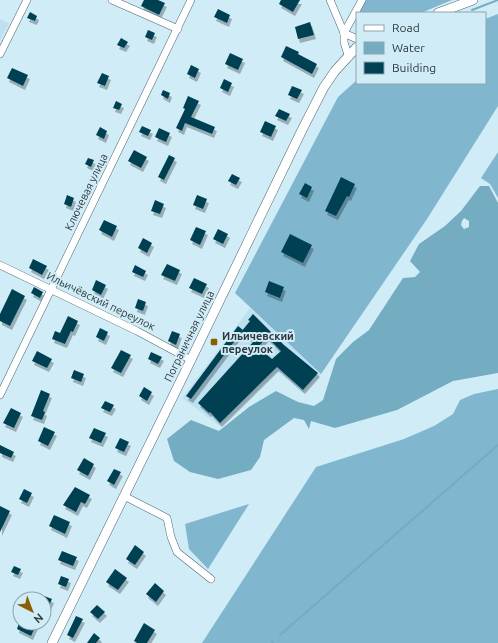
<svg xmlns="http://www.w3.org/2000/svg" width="498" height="643" font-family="Ubuntu,sans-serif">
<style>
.built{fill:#bde1f0}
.forest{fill:#80b7ce}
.water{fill:#74acc2;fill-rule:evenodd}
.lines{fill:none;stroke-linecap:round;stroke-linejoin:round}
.stream{stroke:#74acc2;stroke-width:2}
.building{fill:#004153;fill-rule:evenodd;filter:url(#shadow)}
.minor-casing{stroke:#4e6670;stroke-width:8}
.major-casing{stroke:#4e6670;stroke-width:10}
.minor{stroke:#fff;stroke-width:7}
.major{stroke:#fff;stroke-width:9}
.poi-dot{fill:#8b5d02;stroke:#d0ecf7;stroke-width:1.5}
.labels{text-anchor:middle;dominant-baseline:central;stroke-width:4;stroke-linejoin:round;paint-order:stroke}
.street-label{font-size:11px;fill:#2e393d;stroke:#d0ecf7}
.poi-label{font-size:11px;font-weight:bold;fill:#2e393d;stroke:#d0ecf7;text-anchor:start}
</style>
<defs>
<filter id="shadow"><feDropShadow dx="2" dy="4" stdDeviation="0" flood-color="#0004"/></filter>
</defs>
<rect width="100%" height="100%" fill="#d0ecf7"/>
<!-- built -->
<g class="built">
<path d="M0,19L9,23L0,41Z"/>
<path d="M250,308L321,374L303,393L277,371L220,426L182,398Z"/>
</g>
<!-- forest -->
<g class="forest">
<path d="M365,0H452L421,13H361L360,10Z"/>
<path d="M498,14V106L427,219L321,374L235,293L338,97L357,80V83H485V19Z"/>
<path d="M498,152V198L490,184L481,178Z"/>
<path d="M498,389V643H202L316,467L404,439L434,426L453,414L460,400L474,394Z"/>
<path d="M249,504L208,569L189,549L185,524Z"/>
</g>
<!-- water -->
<path class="water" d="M480,186H489L498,203V373L453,381L397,410L335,428L311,421L309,429L304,420L294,418L264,440L260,457L251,470L218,479L190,472L174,461L167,439L191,420L219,431L249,407L276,391L298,402L314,406L323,400L336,359L353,342L369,330L403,278L415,277L420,272L410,261L419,244L445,226L461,211ZM464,218L469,221V227L464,229L461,225L462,221Z"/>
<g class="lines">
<!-- stream -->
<g class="stream">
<path d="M472,10L498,0"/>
<path d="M280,635L498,445"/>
<path d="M272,643L273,642"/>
</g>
</g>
<!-- building -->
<g class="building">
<path d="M144,0H158L165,3L159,15L141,6Z"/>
<path d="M281,0H300L293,12L279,4Z"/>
<path d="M218,9L230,15L227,23L214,17Z"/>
<path d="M30,12L37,16L35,21L27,18Z"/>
<path d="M310,22L314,35L298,39L295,27Z"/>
<path d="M148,30L155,33L152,40L145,37Z"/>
<path d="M121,38L128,42L124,48L117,45Z"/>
<path d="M286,46L299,52L298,54L317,64L312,74L281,57Z"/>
<path d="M230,53L243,59L238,70L225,64Z"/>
<path d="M191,65L199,69L195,78L187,74Z"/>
<path d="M12,68L28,75L23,86L7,78Z"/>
<path d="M102,73L109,76L105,86L97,83Z"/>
<path d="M224,79L232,83L228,92L220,88Z"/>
<path d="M292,86L302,90L297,99L288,95Z"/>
<path d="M163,90L170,93L168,99L161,95Z"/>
<path d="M188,96L199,101L191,117L215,127L212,134L185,123L182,131L176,128L185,109L183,108Z"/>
<path d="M116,101L122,104L119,110L113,108Z"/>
<path d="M279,109L290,114L286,121L275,116Z"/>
<path d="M265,121L276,126L271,137L260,132Z"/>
<path d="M142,126L151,130L148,136L139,132Z"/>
<path d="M100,127L107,131L104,139L96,135Z"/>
<path d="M159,128L170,133L166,142L155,137Z"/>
<path d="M134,150L147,157L141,168L128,161Z"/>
<path d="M169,155L175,158L164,180L158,177Z"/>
<path d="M88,158L94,160L91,167L85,164Z"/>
<path d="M232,174L240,178L236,185L228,181Z"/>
<path d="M341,177L355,184L349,197L347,196L336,216L325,211Z"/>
<path d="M305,183L312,187L307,198L299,194Z"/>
<path d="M67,195L74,198L71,207L64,204Z"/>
<path d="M197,195L207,199L203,209L193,205Z"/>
<path d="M155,200L164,204L160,214L151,211Z"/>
<path d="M104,220L117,226L112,237L99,230Z"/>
<path d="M196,227L206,231L200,245L190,240Z"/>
<path d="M218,229L228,234L223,244L213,239Z"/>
<path d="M290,234L312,245L303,263L281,252Z"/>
<path d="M143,238L152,243L147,253L138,248Z"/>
<path d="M33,259L47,266L42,275L29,268Z"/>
<path d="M167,264L180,270L175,281L161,275Z"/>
<path d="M135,265L146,271L143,277L132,272Z"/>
<path d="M194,278L207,284L202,294L189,288Z"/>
<path d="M96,280L106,285L101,295L92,290Z"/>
<path d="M269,281L284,287L280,298L265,292Z"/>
<path d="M34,287L43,292L40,298L31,293Z"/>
<path d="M12,289L25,296L10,326L0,321V314Z"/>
<path d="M138,299L146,302L143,311L135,308Z"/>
<path d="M253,314L284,345L318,373L303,390L277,367L220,423L210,412L209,413L198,403L254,341L241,332L250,321L248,320ZM267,337L281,351L272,359L258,347Z"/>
<path d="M68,316L78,321L73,332L71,331L65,344L52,339L55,331L60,333Z"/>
<path d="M238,326L243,330L191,399L186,396Z"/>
<path d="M100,328L108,332L104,341L96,337Z"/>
<path d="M172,331L180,334L176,345L168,341Z"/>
<path d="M121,350L131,355L121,373L111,368Z"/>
<path d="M37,351L52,359L47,368L32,361Z"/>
<path d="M151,352L162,357L158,364L148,359Z"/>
<path d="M74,370L84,374L81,382L71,378Z"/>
<path d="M144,387L152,392L147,401L139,396Z"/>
<path d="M41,390L50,394L43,411L45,412L42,420L31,416Z"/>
<path d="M105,401L114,405L110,412L101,408Z"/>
<path d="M11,408L21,413L14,428L3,423Z"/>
<path d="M44,427L55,432L48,446L38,441Z"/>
<path d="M94,428L106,433L101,443L89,438Z"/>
<path d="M120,438L129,442L124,452L115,448Z"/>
<path d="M0,445L14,452L11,458L0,453Z"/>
<path d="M84,458L94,464L88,476L77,470Z"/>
<path d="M114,469L121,472L114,485L107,481Z"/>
<path d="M75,487L90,495L85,504L81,502L76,512L63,505Z"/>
<path d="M24,489L32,493L27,503L19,499Z"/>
<path d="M0,506L10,511L0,532Z"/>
<path d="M54,515L70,522L65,534L49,526Z"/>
<path d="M135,545L144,552L135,565L126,559Z"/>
<path d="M62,551L77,557L73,566L58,560Z"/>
<path d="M14,566L21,569L18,575L11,572Z"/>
<path d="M115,569L127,578L118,590L106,582Z"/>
<path d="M61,576L69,579L66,587L58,584Z"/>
<path d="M155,583L164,591L156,602L146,594Z"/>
<path d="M44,596L52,599L44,617Z"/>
<path d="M97,605L105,612L98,619L90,612Z"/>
<path d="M76,616L83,619L73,638L67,635Z"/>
<path d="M19,623H37L31,636L17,629Z"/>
<path d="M144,623L155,630L147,643H137L134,641Z"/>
<path d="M94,633L100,638L96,643H87Z"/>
</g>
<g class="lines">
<!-- minor casing -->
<g class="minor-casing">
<g id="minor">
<path d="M112,0L178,29"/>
<path d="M330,0L344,33V42L348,55"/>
<path d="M344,33L362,0"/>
<path d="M344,33L357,39"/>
<path d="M0,54L27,0"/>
<path d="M0,265L137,331L191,360"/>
<path d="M0,395L191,0"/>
<path d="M124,496L167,518L171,537L177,552L211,579"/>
</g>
</g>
<!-- major casing -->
<g class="major-casing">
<g id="major">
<path d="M438,13L473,0"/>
<path d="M52,643L187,368L302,130L324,87L335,71L357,47"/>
</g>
</g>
<!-- minor -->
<use href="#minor" class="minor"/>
<!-- major -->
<use href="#major" class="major"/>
</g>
<!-- markers -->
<rect class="poi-dot" x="210" y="338" width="8" height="8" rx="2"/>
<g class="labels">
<!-- street labels -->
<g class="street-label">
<text transform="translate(86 192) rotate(-64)">Ключевая улица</text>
<text transform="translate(101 301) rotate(26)">Ильичёвский переулок</text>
<text transform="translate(189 336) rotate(-64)">Пограничная улица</text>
</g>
<!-- poi labels -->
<g class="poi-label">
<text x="222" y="336">Ильичевский<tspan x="222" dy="13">переулок</tspan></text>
</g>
</g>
<!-- legend -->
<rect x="356" y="12" width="130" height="72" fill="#d0ecf7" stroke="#8fa4ad"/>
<rect x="364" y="25" width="20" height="6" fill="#ffffff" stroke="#8fa4ad"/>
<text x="392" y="32" font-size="12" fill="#2e393d">Road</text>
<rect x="364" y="42" width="20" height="12" fill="#74acc2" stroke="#8fa4ad"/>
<text x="392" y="52" font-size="12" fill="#2e393d">Water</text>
<rect x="364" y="62" width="20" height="12" fill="#004153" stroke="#8fa4ad"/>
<text x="392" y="72" font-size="12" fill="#2e393d">Building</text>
<!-- north arrow -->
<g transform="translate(32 611) rotate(138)"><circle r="19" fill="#d0ecf7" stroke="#8fa4ad"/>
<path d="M0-3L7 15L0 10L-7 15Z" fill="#8b5d02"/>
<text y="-6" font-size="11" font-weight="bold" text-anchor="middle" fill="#2e393d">N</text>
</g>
</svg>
